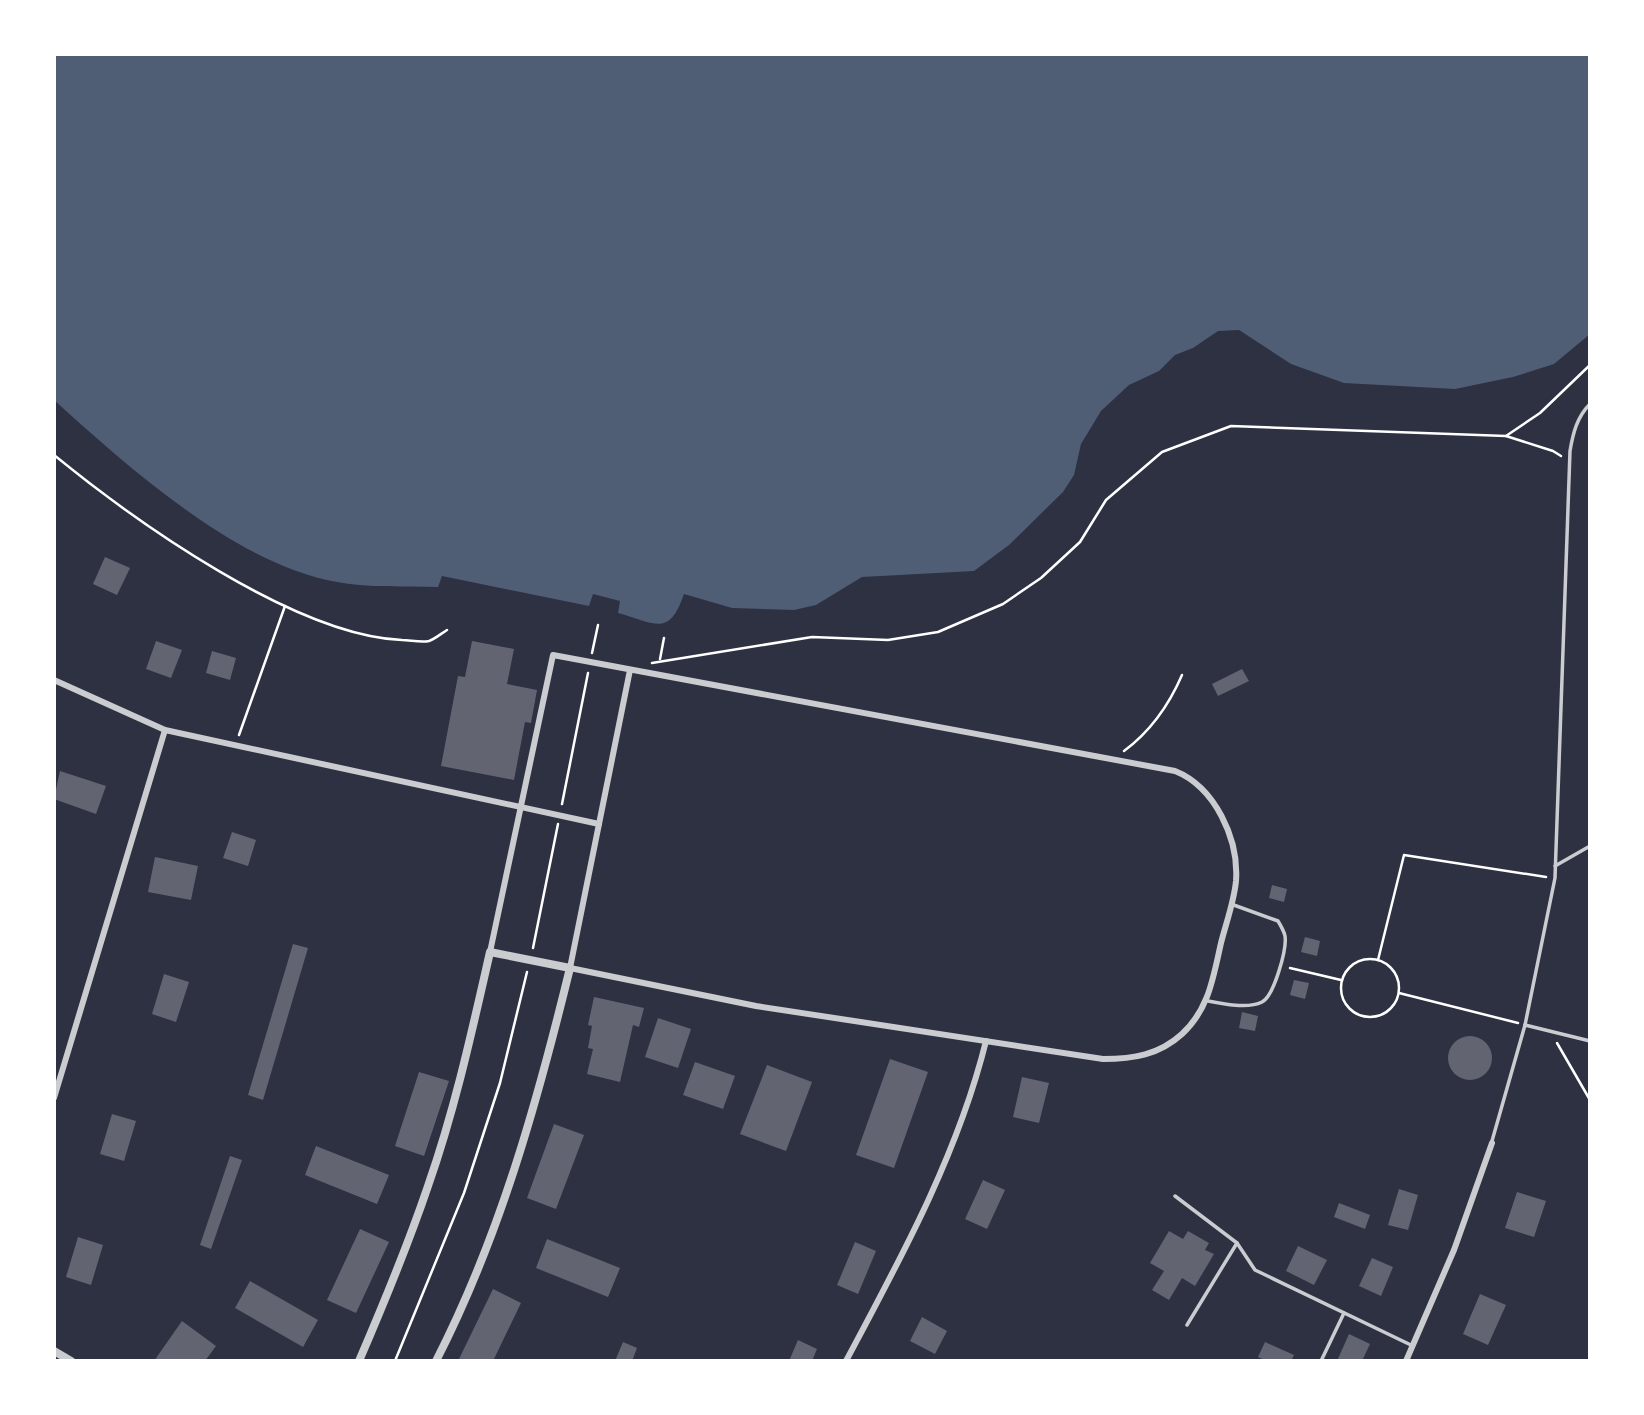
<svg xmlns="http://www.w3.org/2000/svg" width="1644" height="1415" font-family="'Sofia Sans Condensed',sans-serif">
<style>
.water{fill:#4f5d75}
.building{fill:#626471}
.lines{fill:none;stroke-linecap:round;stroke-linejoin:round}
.path{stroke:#fff;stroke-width:2.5}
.service{stroke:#caccd0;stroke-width:3.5}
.minor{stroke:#caccd0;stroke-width:6}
.tertiary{stroke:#caccd0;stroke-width:8}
</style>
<rect width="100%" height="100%" fill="#2d3142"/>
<!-- water -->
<path class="water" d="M54,54H1590V334L1554,364L1513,377L1455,389L1344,383L1291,364L1239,330L1218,331L1193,348L1175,355L1159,371L1129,385L1101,411L1081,444L1074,475L1063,492L1009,545L974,571L862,577L816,605L794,610L732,608L684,594C669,638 655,623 618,613L620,601L593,594L589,606L442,576L438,587C406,586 370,588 337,582C237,565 128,467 54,400Z"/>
<!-- building -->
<g class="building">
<path d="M105,557L130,568L117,595L93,584Z"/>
<path d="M156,641L182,650L171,678L146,669Z"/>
<path d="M472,641L514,649L507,684L537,690L531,723L525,722L514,780L441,766L458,676L465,677Z"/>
<path d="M212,651L236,658L230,680L206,673Z"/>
<path d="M1242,669L1249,681L1218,696L1212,684Z"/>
<path d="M60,771L106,786L96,814L54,799Z"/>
<path d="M232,832L256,840L248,866L223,858Z"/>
<path d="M155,857L198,866L191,900L148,892Z"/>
<path d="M1272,885L1287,889L1284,902L1269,898Z"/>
<path d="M1305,937L1320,941L1317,956L1301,952Z"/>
<path d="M293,944L308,948L263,1100L248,1095Z"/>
<path d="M164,974L189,982L176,1022L152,1014Z"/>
<path d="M1294,980L1309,983L1305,999L1290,995Z"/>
<path d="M594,997L644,1008L639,1027L633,1025L620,1082L587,1074L593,1049L588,1048L592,1026L588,1025Z"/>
<path d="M1242,1012L1258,1016L1255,1031L1239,1028Z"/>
<path d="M658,1018L691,1029L678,1068L645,1057Z"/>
<circle cx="1470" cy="1058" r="22"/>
<path d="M890,1059L928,1072L894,1168L856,1155Z"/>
<path d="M695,1062L735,1076L723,1109L683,1095Z"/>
<path d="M767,1065L812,1082L786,1151L740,1134Z"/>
<path d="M419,1072L449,1081L424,1156L395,1146Z"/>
<path d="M1022,1077L1049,1083L1039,1123L1013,1117Z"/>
<path d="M112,1114L136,1121L124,1161L100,1154Z"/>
<path d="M554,1124L584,1135L556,1209L527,1198Z"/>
<path d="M316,1146L389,1175L377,1204L305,1175Z"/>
<path d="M230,1156L242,1160L211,1249L200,1245Z"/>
<path d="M983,1180L1005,1190L987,1229L965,1219Z"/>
<path d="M1399,1189L1418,1195L1408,1230L1388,1225Z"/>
<path d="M1517,1192L1546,1201L1534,1237L1505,1228Z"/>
<path d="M1339,1203L1370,1215L1365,1229L1334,1217Z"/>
<path d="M360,1229L389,1242L356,1313L327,1300Z"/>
<path d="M1169,1231L1183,1239L1188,1231L1209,1243L1205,1250L1214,1254L1195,1286L1182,1278L1169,1300L1152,1290L1164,1271L1150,1263Z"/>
<path d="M78,1237L103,1245L91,1285L66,1277Z"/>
<path d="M547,1239L620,1268L608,1297L536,1268Z"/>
<path d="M855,1242L876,1251L858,1294L837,1285Z"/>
<path d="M1298,1246L1327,1260L1314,1285L1286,1271Z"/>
<path d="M1372,1258L1393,1267L1381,1296L1359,1286Z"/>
<path d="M250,1281L318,1320L303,1347L235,1308Z"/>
<path d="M493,1289L521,1303L493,1361H462L459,1359Z"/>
<path d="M1480,1294L1506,1305L1488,1345L1463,1334Z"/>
<path d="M922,1317L947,1331L935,1354L910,1341Z"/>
<path d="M182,1321L216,1346L205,1361H154Z"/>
<path d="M1349,1334L1370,1344L1362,1361H1337Z"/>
<path d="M798,1340L817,1349L812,1361H789Z"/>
<path d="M623,1342L637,1348L632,1361H615Z"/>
<path d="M1265,1342L1294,1355L1291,1361H1266L1258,1357Z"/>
</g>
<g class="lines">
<!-- path -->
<g class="path">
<path d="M1506,436L1540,413L1590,365"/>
<path d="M54,455C136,522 296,636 402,640C410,640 421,643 429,641C435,639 442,633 447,630"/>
<path d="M592,653L598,625"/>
<path d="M660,659L664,638"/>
<path d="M652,663L812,637L888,640L938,632L1003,604L1041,578L1080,542L1106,500L1162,452L1231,426L1506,436L1553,451L1561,456"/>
<path d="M239,735L285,606"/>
<path d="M1124,751C1151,731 1169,705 1182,675"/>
<path d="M562,804L588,673"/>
<path d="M533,948L558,824"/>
<circle cx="1370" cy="988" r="29"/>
<path d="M1378,960L1404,855L1546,877"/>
<path d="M1290,968L1341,980"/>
<path d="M1399,993L1518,1023"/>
<path d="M1557,1043L1590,1100"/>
<path d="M395,1361L464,1193L500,1083L527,972"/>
</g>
<!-- service -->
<g class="service">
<path d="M1555,866L1590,846"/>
<path d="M1208,1001C1223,1004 1248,1009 1262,1002C1274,996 1287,949 1285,936C1284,931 1281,926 1278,921L1231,904"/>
<path d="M1525,1025L1590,1041"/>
<path d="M1492,1141L1525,1025L1555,878L1570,451C1573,433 1577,417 1590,404"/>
<path d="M1175,1196L1237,1243L1255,1270L1413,1346"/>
<path d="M1187,1325L1237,1243"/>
<path d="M1321,1361L1344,1313"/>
</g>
<!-- minor -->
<g class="minor">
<path d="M54,680L165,730L599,824"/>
<path d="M490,952L553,655L1175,771C1215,787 1239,839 1236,881C1234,902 1226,923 1221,943C1213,978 1209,1009 1182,1034C1159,1055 1133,1059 1103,1059L756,1006L570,968L630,670"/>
<path d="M54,1098L165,730"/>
<path d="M846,1361C901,1258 958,1154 986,1041"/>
<path d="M1406,1361L1454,1250L1492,1143"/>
</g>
<!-- tertiary -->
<g class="tertiary">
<path d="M54,1351L71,1361"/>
<path d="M359,1361C384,1303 408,1245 428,1186C455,1109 472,1031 490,952L570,968C537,1103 500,1236 436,1361"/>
</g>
</g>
<!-- border -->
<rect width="1644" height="1415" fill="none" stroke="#ffffff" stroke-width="112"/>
</svg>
